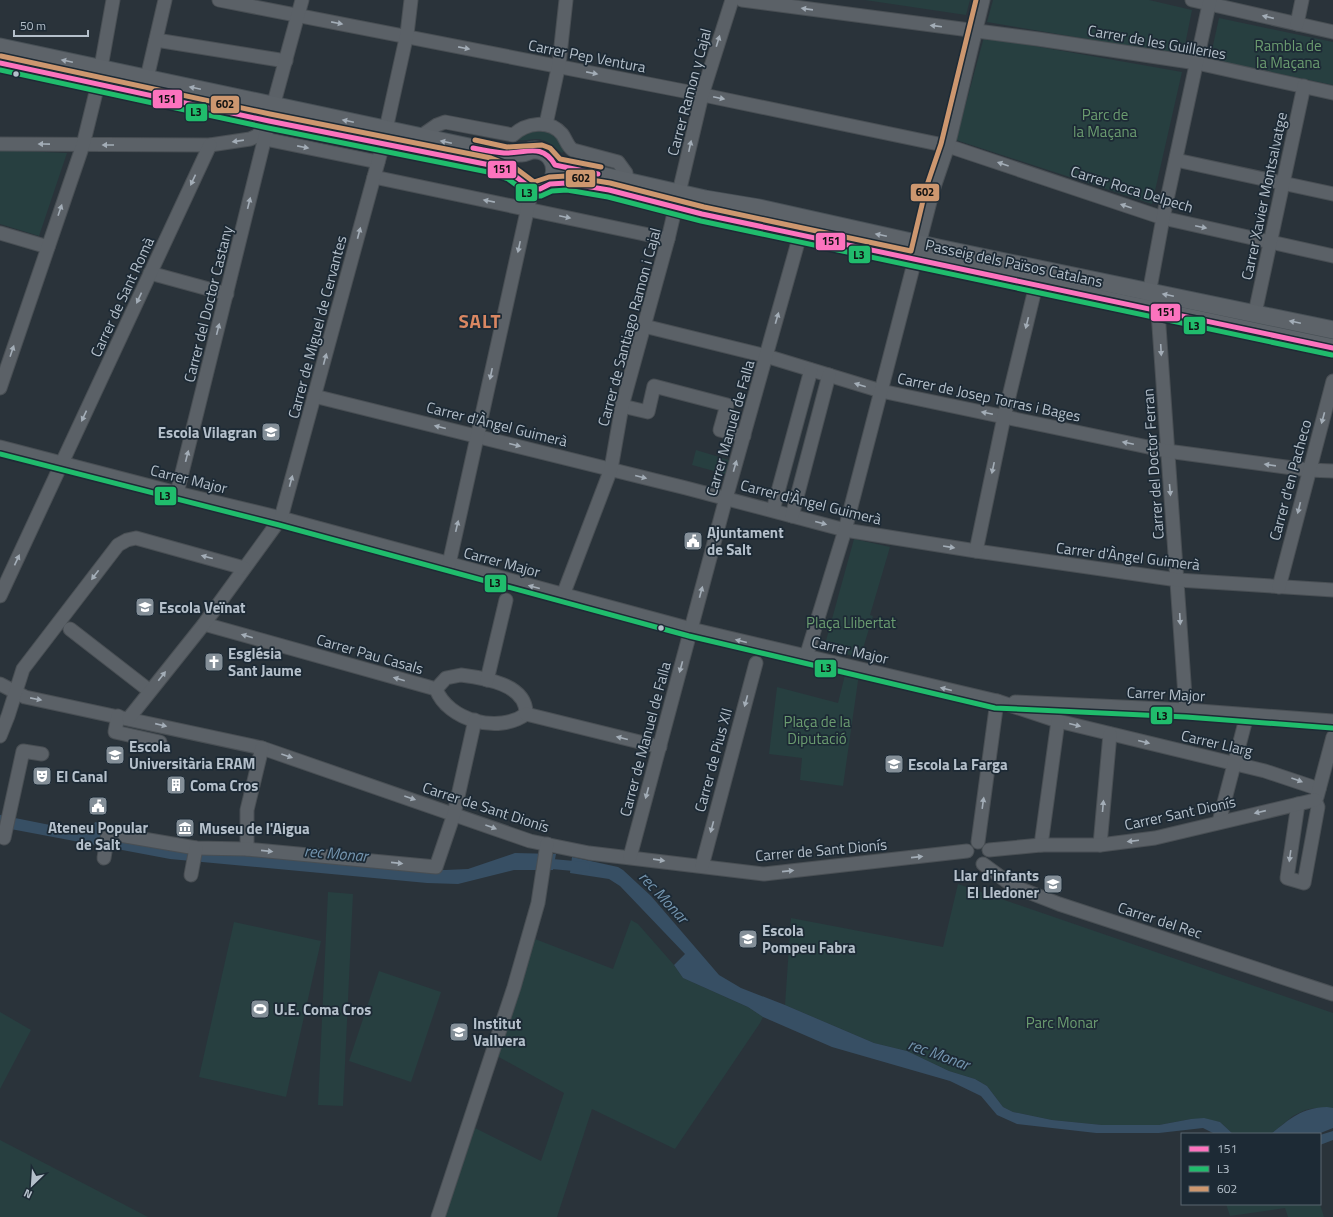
<svg xmlns="http://www.w3.org/2000/svg" width="1333" height="1217" font-family="'Titillium Web',sans-serif">
<style>
.green{fill:#273f40}
.water{fill:#374f64}
.lines{fill:none;stroke-linecap:round;stroke-linejoin:round}
.canal{stroke:#374f64;stroke-width:10}
.minor-casing{stroke:#494f54;stroke-width:15}
.major-casing{stroke:#485056;stroke-width:19}
.minor{stroke:#5b6167;stroke-width:13}
.major{stroke:#5d6369;stroke-width:17}
.bus-1-casing{stroke:#1d2a35;stroke-width:8}
.bus-2-casing{stroke:#1d2a35;stroke-width:8}
.bus-3-casing{stroke:#1d2a35;stroke-width:8}
.bus-1{stroke:#fc73be;stroke-width:5}
.bus-2{stroke:#20bc6c;stroke-width:5}
.bus-3{stroke:#cd976f;stroke-width:5}
.oneway{fill:#a3adb7}
.bus-dot{fill:#b5c0cb;stroke:#1d2a35;stroke-width:1.5}
.labels{text-anchor:middle;dominant-baseline:central;stroke-width:3.5;stroke-linejoin:round;paint-order:stroke}
.street-label{font-size:15px;fill:#b5c0cb;stroke:#1d2a35}
.park-label{font-size:15px;fill:#6b9c70;stroke:#1d2a35}
.poi-label{font-size:15px;font-weight:bold;fill:#b5c0cb;stroke:#1d2a35;text-anchor:start}
.water-label{font-size:16px;font-style:italic;fill:#7495af;stroke:#1d2a35}
.district-label{font-size:19px;font-weight:bold;letter-spacing:1px;fill:#d98762;stroke:#1d2a35}
.line-badge{stroke:#1d2a35;stroke-width:1.5}
.pale-badge-label{font-size:11px;text-anchor:middle;font-weight:bold;fill:#111}
</style>
<rect width="100%" height="100%" fill="#2a333a"/>
<!-- green -->
<g class="green">
<path d="M865,0H970L966,15Z"/>
<path d="M993,0H1149L1192,10L1183,55L987,22Z"/>
<path d="M1219,18L1333,42V85L1210,59Z"/>
<path d="M984,37L1182,72L1152,204L956,140Z"/>
<path d="M530,129L552,130L566,149L562,153C554,147 547,139 536,139C529,139 524,142 517,139Z"/>
<path d="M0,150L67,153L39,236L0,224Z"/>
<path d="M696,450L736,462L732,476L692,465Z"/>
<path d="M854,539L890,547L870,615L873,616L860,658L824,648Z"/>
<path d="M846,671L859,674L843,786L800,780L802,758L769,754L777,687L838,703Z"/>
<path d="M958,884L1333,1013V1108H1315L1305,1110L1293,1116L1271,1134H1233L1220,1122L1191,1119L1159,1125H1102L1052,1120L1013,1112L1003,1107L987,1086L975,1079L949,1071L907,1051L874,1043L785,1005L791,918L943,947Z"/>
<path d="M328,892L353,894L343,1106L318,1105Z"/>
<path d="M631,920L638,924L674,965L683,978L748,1007L763,1017L760,1023L675,1149L592,1109L557,1217H445L473,1127L541,1161L564,1093L497,1056L535,939L613,969Z"/>
<path d="M234,922L321,941L286,1097L199,1077Z"/>
<path d="M379,971L441,992L411,1082L349,1061Z"/>
<path d="M0,1012L31,1030L0,1089Z"/>
<path d="M0,1140L148,1217H0Z"/>
<path d="M1226,1204H1320L1324,1217H1288L1285,1208L1230,1216Z"/>
</g>
<!-- water -->
<g class="water">
<path d="M0,815L90,833L95,822L196,844L318,861L445,870L468,869L515,853L556,854L553,870H514L458,884L427,883L170,859L0,827Z"/>
<path d="M572,857L618,867L623,870L651,896L719,975L741,988L785,1005L874,1043L907,1051L949,1071L975,1079L987,1086L1003,1107L1013,1112L1052,1120L1102,1125H1159L1191,1119L1204,1118L1220,1122L1233,1134H1215L1203,1128L1159,1133H1096L1017,1124L997,1115L981,1096L950,1081L832,1047L763,1017L748,1007L683,978L674,965L685,954L620,886L609,879L570,873Z"/>
<path d="M1327,1107L1333,1108V1128L1318,1134H1271C1291,1118 1301,1108 1327,1107Z"/>
<path d="M1333,1131V1140L1320,1145V1135Z"/>
</g>
<g class="lines">
<!-- canal -->
<path class="canal" d="M541,863L585,867"/>
<!-- minor casing -->
<g class="minor-casing">
<g id="minor">
<path d="M219,0L694,93L948,146L1163,218L1333,256"/>
<path d="M742,0L1038,39L1197,63L1333,93"/>
<path d="M1192,0L1333,32"/>
<path d="M1297,24L1302,0"/>
<path d="M156,40L286,61"/>
<path d="M147,78L165,0"/>
<path d="M546,124L559,64L566,0"/>
<path d="M386,129L407,34L411,0"/>
<path d="M421,136L437,125L445,122L513,135C526,123 549,119 562,134C566,139 567,146 573,150L618,162L626,173L627,180"/>
<path d="M265,139L378,162"/>
<path d="M0,144L210,145L250,139L257,136L268,123"/>
<path d="M1176,160L1333,194"/>
<path d="M374,177L668,239"/>
<path d="M0,233L48,247"/>
<path d="M150,273L227,294"/>
<path d="M1148,299L1163,218L1210,0"/>
<path d="M1158,312L1186,710"/>
<path d="M1255,313L1304,86"/>
<path d="M644,326L766,356L881,391L1167,451L1308,470L1333,471"/>
<path d="M0,388L83,145L98,84L113,0"/>
<path d="M314,396L686,488L845,530L976,551L1178,580L1333,590"/>
<path d="M622,406L648,412L654,386L727,405L720,430L744,436"/>
<path d="M0,447L177,493L281,518L691,629L997,701L1058,721L1265,771L1319,789"/>
<path d="M177,493L269,121L302,0"/>
<path d="M773,510L811,370"/>
<path d="M792,516L829,375"/>
<path d="M976,551L1004,417L1036,285"/>
<path d="M449,564L532,189"/>
<path d="M1279,587L1333,381"/>
<path d="M563,595L611,469L622,406L668,239L702,95L732,0"/>
<path d="M0,596L210,145"/>
<path d="M204,624L436,689"/>
<path d="M70,629L146,688"/>
<path d="M806,657L845,530L933,190L948,146L983,0"/>
<path d="M461,675C484,678 527,684 526,714C499,734 448,721 436,689L446,678Z"/>
<path d="M487,680L506,600"/>
<path d="M0,684L25,697L262,748L530,841L589,853L764,874L967,851"/>
<path d="M1015,702L1186,710L1333,721"/>
<path d="M526,714L660,747"/>
<path d="M118,716L115,732L160,742"/>
<path d="M129,718L204,624L281,518L383,144"/>
<path d="M0,736L8,716L23,669L118,545L127,540L136,538L244,568"/>
<path d="M262,748L247,810V849L436,867L454,814L475,720"/>
<path d="M1317,797L1333,737"/>
<path d="M1298,804L1287,878L1304,883L1318,807L1315,800"/>
<path d="M1219,822L1247,715"/>
<path d="M4,838L23,751L42,754"/>
<path d="M978,842L997,701"/>
<path d="M1041,845L1058,721"/>
<path d="M1100,845L1110,734"/>
<path d="M989,850L1041,845H1100L1155,838L1315,800"/>
<path d="M630,857L726,498L800,235"/>
<path d="M104,858L108,833L196,848L247,849"/>
<path d="M983,864L1013,886L1059,904L1333,994"/>
<path d="M702,866L756,663"/>
<path d="M191,875L196,848"/>
<path d="M438,1217L514,987L538,903L547,844"/>
</g>
</g>
<!-- major casing -->
<g class="major-casing">
<g id="major">
<path d="M0,47L497,153C505,153 513,153 522,153C526,153 529,150 534,150C548,149 557,162 554,175"/>
<path d="M0,63L269,121L490,165L511,173L532,189H540L550,184L567,183L609,190L702,214L800,235L1333,348"/>
<path d="M555,165L705,199L759,208L938,248L1333,330"/>
</g>
</g>
<!-- minor -->
<use href="#minor" class="minor"/>
<!-- major -->
<use href="#major" class="major"/>
<!-- bus-1 casing -->
<g class="bus-1-casing">
<g id="bus-1">
<path d="M0,63L269,121L490,165L511,173L532,189H540L550,184L567,183L609,190L702,214L1333,348"/>
<path d="M473,148C483,150 494,152 504,153C525,154 542,142 555,165L598,174"/>
</g>
</g>
<!-- bus-2 casing -->
<g class="bus-2-casing">
<g id="bus-2">
<path d="M0,70L268,128L488,172L508,179L531,196H541L552,191L567,190L608,197L701,221L1332,355"/>
<path d="M0,454L279,525L689,636L995,708L1186,717L1332,728"/>
</g>
</g>
<!-- bus-3 casing -->
<g class="bus-3-casing">
<g id="bus-3">
<path d="M1,56L270,114L491,158L514,167L534,182L549,177L567,176L610,183L704,207L911,251L926,188L941,144L976,0"/>
<path d="M475,140L507,147L542,145L550,148L560,159L601,167"/>
</g>
</g>
<!-- bus-1 -->
<use href="#bus-1" class="bus-1"/>
<!-- bus-2 -->
<use href="#bus-2" class="bus-2"/>
<!-- bus-3 -->
<use href="#bus-3" class="bus-3"/>
</g>
<!-- one-way arrows -->
<defs><path id="oneway-solid" d="M-6-.8H1V-3.2L6.5 0L1 3.2V.8H-6Z"/></defs>
<g class="oneway">
<use href="#oneway-solid" transform="translate(807 9) rotate(-172)"/>
<use href="#oneway-solid" transform="translate(1268 17) rotate(-167)"/>
<use href="#oneway-solid" transform="translate(337 23) rotate(11)"/>
<use href="#oneway-solid" transform="translate(936 26) rotate(-173)"/>
<use href="#oneway-solid" transform="translate(718 41) rotate(-73)"/>
<use href="#oneway-solid" transform="translate(464 48) rotate(11)"/>
<use href="#oneway-solid" transform="translate(67 61) rotate(-168)"/>
<use href="#oneway-solid" transform="translate(592 73) rotate(11)"/>
<use href="#oneway-solid" transform="translate(195 88) rotate(-168)"/>
<use href="#oneway-solid" transform="translate(719 98) rotate(12)"/>
<use href="#oneway-solid" transform="translate(348 121) rotate(-168)"/>
<use href="#oneway-solid" transform="translate(238 141) rotate(172)"/>
<use href="#oneway-solid" transform="translate(446 142) rotate(-168)"/>
<use href="#oneway-solid" transform="translate(44 144) rotate(-179)"/>
<use href="#oneway-solid" transform="translate(108 145) rotate(180)"/>
<use href="#oneway-solid" transform="translate(690 146) rotate(-78)"/>
<use href="#oneway-solid" transform="translate(303 147) rotate(11)"/>
<use href="#oneway-solid" transform="translate(1003 164) rotate(-161)"/>
<use href="#oneway-solid" transform="translate(193 180) rotate(115)"/>
<use href="#oneway-solid" transform="translate(489 201) rotate(-169)"/>
<use href="#oneway-solid" transform="translate(249 203) rotate(-76)"/>
<use href="#oneway-solid" transform="translate(1126 206) rotate(-161)"/>
<use href="#oneway-solid" transform="translate(60 210) rotate(-71)"/>
<use href="#oneway-solid" transform="translate(565 217) rotate(12)"/>
<use href="#oneway-solid" transform="translate(1201 227) rotate(12)"/>
<use href="#oneway-solid" transform="translate(359 233) rotate(-75)"/>
<use href="#oneway-solid" transform="translate(881 235) rotate(-168)"/>
<use href="#oneway-solid" transform="translate(519 247) rotate(102)"/>
<use href="#oneway-solid" transform="translate(1168 295) rotate(-168)"/>
<use href="#oneway-solid" transform="translate(139 298) rotate(115)"/>
<use href="#oneway-solid" transform="translate(777 318) rotate(-74)"/>
<use href="#oneway-solid" transform="translate(1295 322) rotate(-168)"/>
<use href="#oneway-solid" transform="translate(1027 323) rotate(104)"/>
<use href="#oneway-solid" transform="translate(218 329) rotate(-76)"/>
<use href="#oneway-solid" transform="translate(1161 350) rotate(87)"/>
<use href="#oneway-solid" transform="translate(12 351) rotate(-71)"/>
<use href="#oneway-solid" transform="translate(325 359) rotate(-75)"/>
<use href="#oneway-solid" transform="translate(491 374) rotate(102)"/>
<use href="#oneway-solid" transform="translate(860 385) rotate(-163)"/>
<use href="#oneway-solid" transform="translate(987 413) rotate(-168)"/>
<use href="#oneway-solid" transform="translate(84 416) rotate(115)"/>
<use href="#oneway-solid" transform="translate(1323 418) rotate(105)"/>
<use href="#oneway-solid" transform="translate(440 427) rotate(-166)"/>
<use href="#oneway-solid" transform="translate(1128 443) rotate(-168)"/>
<use href="#oneway-solid" transform="translate(515 445) rotate(14)"/>
<use href="#oneway-solid" transform="translate(187 456) rotate(-76)"/>
<use href="#oneway-solid" transform="translate(1270 465) rotate(-172)"/>
<use href="#oneway-solid" transform="translate(735 466) rotate(-74)"/>
<use href="#oneway-solid" transform="translate(993 468) rotate(102)"/>
<use href="#oneway-solid" transform="translate(641 477) rotate(14)"/>
<use href="#oneway-solid" transform="translate(291 481) rotate(-75)"/>
<use href="#oneway-solid" transform="translate(1170 490) rotate(85)"/>
<use href="#oneway-solid" transform="translate(1299 508) rotate(104)"/>
<use href="#oneway-solid" transform="translate(821 523) rotate(15)"/>
<use href="#oneway-solid" transform="translate(457 526) rotate(-77)"/>
<use href="#oneway-solid" transform="translate(949 547) rotate(9)"/>
<use href="#oneway-solid" transform="translate(207 557) rotate(-165)"/>
<use href="#oneway-solid" transform="translate(17 560) rotate(-65)"/>
<use href="#oneway-solid" transform="translate(95 575) rotate(127)"/>
<use href="#oneway-solid" transform="translate(534 587) rotate(-165)"/>
<use href="#oneway-solid" transform="translate(701 592) rotate(-75)"/>
<use href="#oneway-solid" transform="translate(1180 619) rotate(87)"/>
<use href="#oneway-solid" transform="translate(247 636) rotate(-164)"/>
<use href="#oneway-solid" transform="translate(741 641) rotate(-166)"/>
<use href="#oneway-solid" transform="translate(681 667) rotate(105)"/>
<use href="#oneway-solid" transform="translate(162 676) rotate(-52)"/>
<use href="#oneway-solid" transform="translate(399 679) rotate(-164)"/>
<use href="#oneway-solid" transform="translate(946 689) rotate(-166)"/>
<use href="#oneway-solid" transform="translate(36 699) rotate(11)"/>
<use href="#oneway-solid" transform="translate(746 701) rotate(105)"/>
<use href="#oneway-solid" transform="translate(161 725) rotate(13)"/>
<use href="#oneway-solid" transform="translate(1075 725) rotate(14)"/>
<use href="#oneway-solid" transform="translate(622 738) rotate(-166)"/>
<use href="#oneway-solid" transform="translate(1144 742) rotate(14)"/>
<use href="#oneway-solid" transform="translate(287 756) rotate(19)"/>
<use href="#oneway-solid" transform="translate(1297 780) rotate(20)"/>
<use href="#oneway-solid" transform="translate(647 793) rotate(105)"/>
<use href="#oneway-solid" transform="translate(410 798) rotate(19)"/>
<use href="#oneway-solid" transform="translate(983 803) rotate(-82)"/>
<use href="#oneway-solid" transform="translate(1103 806) rotate(-85)"/>
<use href="#oneway-solid" transform="translate(1260 812) rotate(167)"/>
<use href="#oneway-solid" transform="translate(491 827) rotate(20)"/>
<use href="#oneway-solid" transform="translate(712 827) rotate(105)"/>
<use href="#oneway-solid" transform="translate(1133 841) rotate(173)"/>
<use href="#oneway-solid" transform="translate(267 851) rotate(6)"/>
<use href="#oneway-solid" transform="translate(1290 856) rotate(98)"/>
<use href="#oneway-solid" transform="translate(917 857) rotate(-6)"/>
<use href="#oneway-solid" transform="translate(659 860) rotate(8)"/>
<use href="#oneway-solid" transform="translate(397 863) rotate(6)"/>
<use href="#oneway-solid" transform="translate(788 871) rotate(-6)"/>
</g>
<!-- icons -->
<defs>
<g id="school-square" transform="scale(1)"><rect x="-9" y="-9" width="18" height="18" rx="4" fill="#848f98" stroke="#1d2a35"/><path d="M0-5L7-2L0 1L-7-2ZM-4 1L0 2.5L4 1V4Q0 6-4 4Z" fill="#fff"/></g>
<g id="civic-square" transform="scale(1)"><rect x="-9" y="-9" width="18" height="18" rx="4" fill="#848f98" stroke="#1d2a35"/><path d="M-.6-6.5H3V-4.5H.6V-3L4-1V1h2V6H-6V1h2V-1L-.6-3ZM-1.2 2.5V6h2.4V2.5Z" fill="#fff"/></g>
<g id="church-square" transform="scale(1)"><rect x="-9" y="-9" width="18" height="18" rx="4" fill="#848f98" stroke="#1d2a35"/><path d="M-1.2-6h2.4v3.5h3.3v2.4h-3.3V6h-2.4V-.1h-3.3v-2.4h3.3Z" fill="#fff"/></g>
<g id="university-square" transform="scale(1)"><rect x="-9" y="-9" width="18" height="18" rx="4" fill="#848f98" stroke="#1d2a35"/><path d="M0-5L7-2L0 1L-7-2ZM-4 1L0 2.5L4 1V4Q0 6-4 4Z" fill="#fff"/></g>
<g id="theatre-square" transform="scale(1)"><rect x="-9" y="-9" width="18" height="18" rx="4" fill="#848f98" stroke="#1d2a35"/><path d="M-5-5.5Q0-4 5-5.5V0Q5 5 0 6Q-5 5-5 0ZM-3.3-2.5H-1v1.5H-3.3ZM1-2.5H3.3v1.5H1ZM-2.8 1Q0 5.5 2.8 1Z" fill="#fff"/></g>
<g id="building-square" transform="scale(1)"><rect x="-9" y="-9" width="18" height="18" rx="4" fill="#848f98" stroke="#1d2a35"/><path d="M-4-6H4V6H1V3H-1V6H-4ZM-2.5-4.3h1.7v1.8h-1.7ZM.8-4.3h1.7v1.8H.8ZM-2.5-1h1.7V.8h-1.7ZM.8-1h1.7V.8H.8Z" fill="#fff"/></g>
<g id="museum-square" transform="scale(1)"><rect x="-9" y="-9" width="18" height="18" rx="4" fill="#848f98" stroke="#1d2a35"/><path d="M0-6L6-3V-2H-6V-3ZM-5-1h2V3h-2ZM-1-1h2V3h-2ZM3-1h2V3H3ZM-6 4H6V6H-6Z" fill="#fff"/></g>
<g id="stadium-square" transform="scale(1)"><rect x="-9" y="-9" width="18" height="18" rx="4" fill="#848f98" stroke="#1d2a35"/><path d="M0-5a6.5 5 0 1 0 0 10a6.5 5 0 1 0 0-10ZM-3.5-1.8h7v3.6h-7Z" fill="#fff"/></g>
</defs>
<g fill-rule="evenodd">
<use href="#school-square" x="271" y="432"/>
<use href="#civic-square" x="693" y="541"/>
<use href="#school-square" x="145" y="607"/>
<use href="#church-square" x="214" y="662"/>
<use href="#university-square" x="115" y="755"/>
<use href="#school-square" x="894" y="764"/>
<use href="#theatre-square" x="42" y="776"/>
<use href="#building-square" x="176" y="785"/>
<use href="#civic-square" x="98" y="806"/>
<use href="#museum-square" x="185" y="828"/>
<use href="#school-square" x="1053" y="884"/>
<use href="#school-square" x="748" y="939"/>
<use href="#stadium-square" x="260" y="1009"/>
<use href="#school-square" x="459" y="1032"/>
</g>
<!-- markers -->
<g class="bus-dot">
<circle cx="16" cy="74" r="3.5"/>
<circle cx="661" cy="628" r="3.5"/>
</g>
<g class="labels">
<!-- street labels -->
<g class="street-label">
<text transform="translate(1157 42) rotate(10)">Carrer de les Guilleries</text>
<text transform="translate(587 56) rotate(11)">Carrer Pep Ventura</text>
<text transform="translate(689 92) rotate(-75)">Carrer Ramon y Cajal</text>
<text transform="translate(1132 189) rotate(17)">Carrer Roca Delpech</text>
<text transform="translate(1264 196) rotate(-78)">Carrer Xavier Montsalvatge</text>
<text transform="translate(1014 263) rotate(12)">Passeig dels Països Catalans</text>
<text transform="translate(122 297) rotate(-65)">Carrer de Sant Romà</text>
<text transform="translate(208 304) rotate(-76)">Carrer del Doctor Castany</text>
<text transform="translate(317 327) rotate(-75)">Carrer de Miguel de Cervantes</text>
<text transform="translate(629 327) rotate(-75)">Carrer de Santiago Ramon i Cajal</text>
<text transform="translate(989 397) rotate(12)">Carrer de Josep Torras i Bages</text>
<text transform="translate(497 424) rotate(14)">Carrer d'Àngel Guimerà</text>
<text transform="translate(730 428) rotate(-74)">Carrer Manuel de Falla</text>
<text transform="translate(1153 464) rotate(-94)">Carrer del Doctor Ferran</text>
<text transform="translate(189 479) rotate(14)">Carrer Major</text>
<text transform="translate(1290 480) rotate(-75)">Carrer d'en Pacheco</text>
<text transform="translate(811 502) rotate(14)">Carrer d'Àngel Guimerà</text>
<text transform="translate(1128 556) rotate(7)">Carrer d'Àngel Guimerà</text>
<text transform="translate(502 562) rotate(15)">Carrer Major</text>
<text transform="translate(850 650) rotate(13)">Carrer Major</text>
<text transform="translate(370 654) rotate(16)">Carrer Pau Casals</text>
<text transform="translate(1166 694) rotate(3)">Carrer Major</text>
<text transform="translate(645 739) rotate(-75)">Carrer de Manuel de Falla</text>
<text transform="translate(1217 743) rotate(13)">Carrer Llarg</text>
<text transform="translate(713 760) rotate(-75)">Carrer de Pius XII</text>
<text transform="translate(486 807) rotate(18)">Carrer de Sant Dionís</text>
<text transform="translate(1180 813) rotate(-12)">Carrer Sant Dionís</text>
<text transform="translate(821 850) rotate(-5)">Carrer de Sant Dionís</text>
<text transform="translate(1160 920) rotate(18)">Carrer del Rec</text>
</g>
<!-- park labels -->
<g class="park-label">
<text x="1288" y="45">Rambla de<tspan x="1288" dy="17">la Maçana</tspan></text>
<text x="1105" y="114">Parc de<tspan x="1105" dy="17">la Maçana</tspan></text>
<text x="851" y="622">Plaça Llibertat</text>
<text x="817" y="721">Plaça de la<tspan x="817" dy="17">Diputació</tspan></text>
<text x="1062" y="1022">Parc Monar</text>
</g>
<!-- poi labels -->
<g class="poi-label">
<text x="257" y="432" text-anchor="end">Escola Vilagran</text>
<text x="707" y="532">Ajuntament<tspan x="707" dy="17">de Salt</tspan></text>
<text x="159" y="607">Escola Veïnat</text>
<text x="228" y="653">Església<tspan x="228" dy="17">Sant Jaume</tspan></text>
<text x="129" y="746">Escola<tspan x="129" dy="17">Universitària ERAM</tspan></text>
<text x="908" y="764">Escola La Farga</text>
<text x="56" y="776">El Canal</text>
<text x="190" y="785">Coma Cros</text>
<text x="98" y="827" text-anchor="middle">Ateneu Popular<tspan x="98" dy="17">de Salt</tspan></text>
<text x="199" y="828">Museu de l'Aigua</text>
<text x="1039" y="875" text-anchor="end">Llar d'infants<tspan x="1039" dy="17">El Lledoner</tspan></text>
<text x="762" y="930">Escola<tspan x="762" dy="17">Pompeu Fabra</tspan></text>
<text x="274" y="1009">U.E. Coma Cros</text>
<text x="473" y="1023">Institut<tspan x="473" dy="17">Vallvera</tspan></text>
</g>
<!-- water labels -->
<g class="water-label">
<text transform="translate(336 853) rotate(5)">rec Monar</text>
<text transform="translate(664 897) rotate(47)">rec Monar</text>
<text transform="translate(939 1054) rotate(20)">rec Monar</text>
</g>
<!-- district labels -->
<g class="district-label">
<text x="480" y="320">SALT</text>
</g>
</g>
<g class="line-badge">
<rect x="152" y="89" width="31" height="20" rx="4" fill="#fc73be"/>
<rect x="210" y="95" width="30" height="19" rx="4" fill="#cd976f"/>
<rect x="185" y="103" width="23" height="19" rx="4" fill="#20bc6c"/>
<rect x="487" y="160" width="30" height="19" rx="4" fill="#fc73be"/>
<rect x="565" y="169" width="31" height="19" rx="4" fill="#cd976f"/>
<rect x="910" y="183" width="30" height="19" rx="4" fill="#cd976f"/>
<rect x="515" y="183" width="23" height="19" rx="4" fill="#20bc6c"/>
<rect x="815" y="232" width="31" height="19" rx="4" fill="#fc73be"/>
<rect x="848" y="245" width="23" height="19" rx="4" fill="#20bc6c"/>
<rect x="1150" y="303" width="31" height="19" rx="4" fill="#fc73be"/>
<rect x="1183" y="316" width="23" height="19" rx="4" fill="#20bc6c"/>
<rect x="154" y="486" width="23" height="20" rx="4" fill="#20bc6c"/>
<rect x="484" y="574" width="23" height="19" rx="4" fill="#20bc6c"/>
<rect x="814" y="659" width="23" height="19" rx="4" fill="#20bc6c"/>
<rect x="1150" y="706" width="23" height="19" rx="4" fill="#20bc6c"/>
</g>
<g class="pale-badge-label">
<text x="167" y="103">151</text>
<text x="225" y="108">602</text>
<text x="196" y="116">L3</text>
<text x="502" y="173">151</text>
<text x="581" y="182">602</text>
<text x="925" y="196">602</text>
<text x="527" y="197">L3</text>
<text x="831" y="245">151</text>
<text x="859" y="259">L3</text>
<text x="1166" y="316">151</text>
<text x="1194" y="330">L3</text>
<text x="165" y="500">L3</text>
<text x="495" y="587">L3</text>
<text x="826" y="672">L3</text>
<text x="1162" y="720">L3</text>
</g>
<!-- legend -->
<rect x="1181" y="1133" width="140" height="72" fill="#1d2a35" stroke="#5a6671"/>
<rect x="1189" y="1146" width="20" height="6" fill="#fc73be" stroke="#5a6671"/>
<text x="1217" y="1153" font-size="12" fill="#b5c0cb">151</text>
<rect x="1189" y="1166" width="20" height="6" fill="#20bc6c" stroke="#5a6671"/>
<text x="1217" y="1173" font-size="12" fill="#b5c0cb">L3</text>
<rect x="1189" y="1186" width="20" height="6" fill="#cd976f" stroke="#5a6671"/>
<text x="1217" y="1193" font-size="12" fill="#b5c0cb">602</text>
<!-- north arrow -->
<g transform="translate(32 1185) rotate(205)" stroke="#1d2a35" stroke-width="3" paint-order="stroke">
<path d="M0-3L7 15L0 10L-7 15Z" fill="#b5c0cb"/>
<text y="-6" font-size="11" font-weight="bold" text-anchor="middle" fill="#b5c0cb">N</text>
</g>
<!-- scale -->
<path d="M14 30v6h74v-6" fill="none" stroke="#b5c0cb" stroke-width="2"/>
<text x="20" y="30" font-size="12" fill="#b5c0cb" stroke="#1d2a35" stroke-width="3" paint-order="stroke">50 m</text>
</svg>
